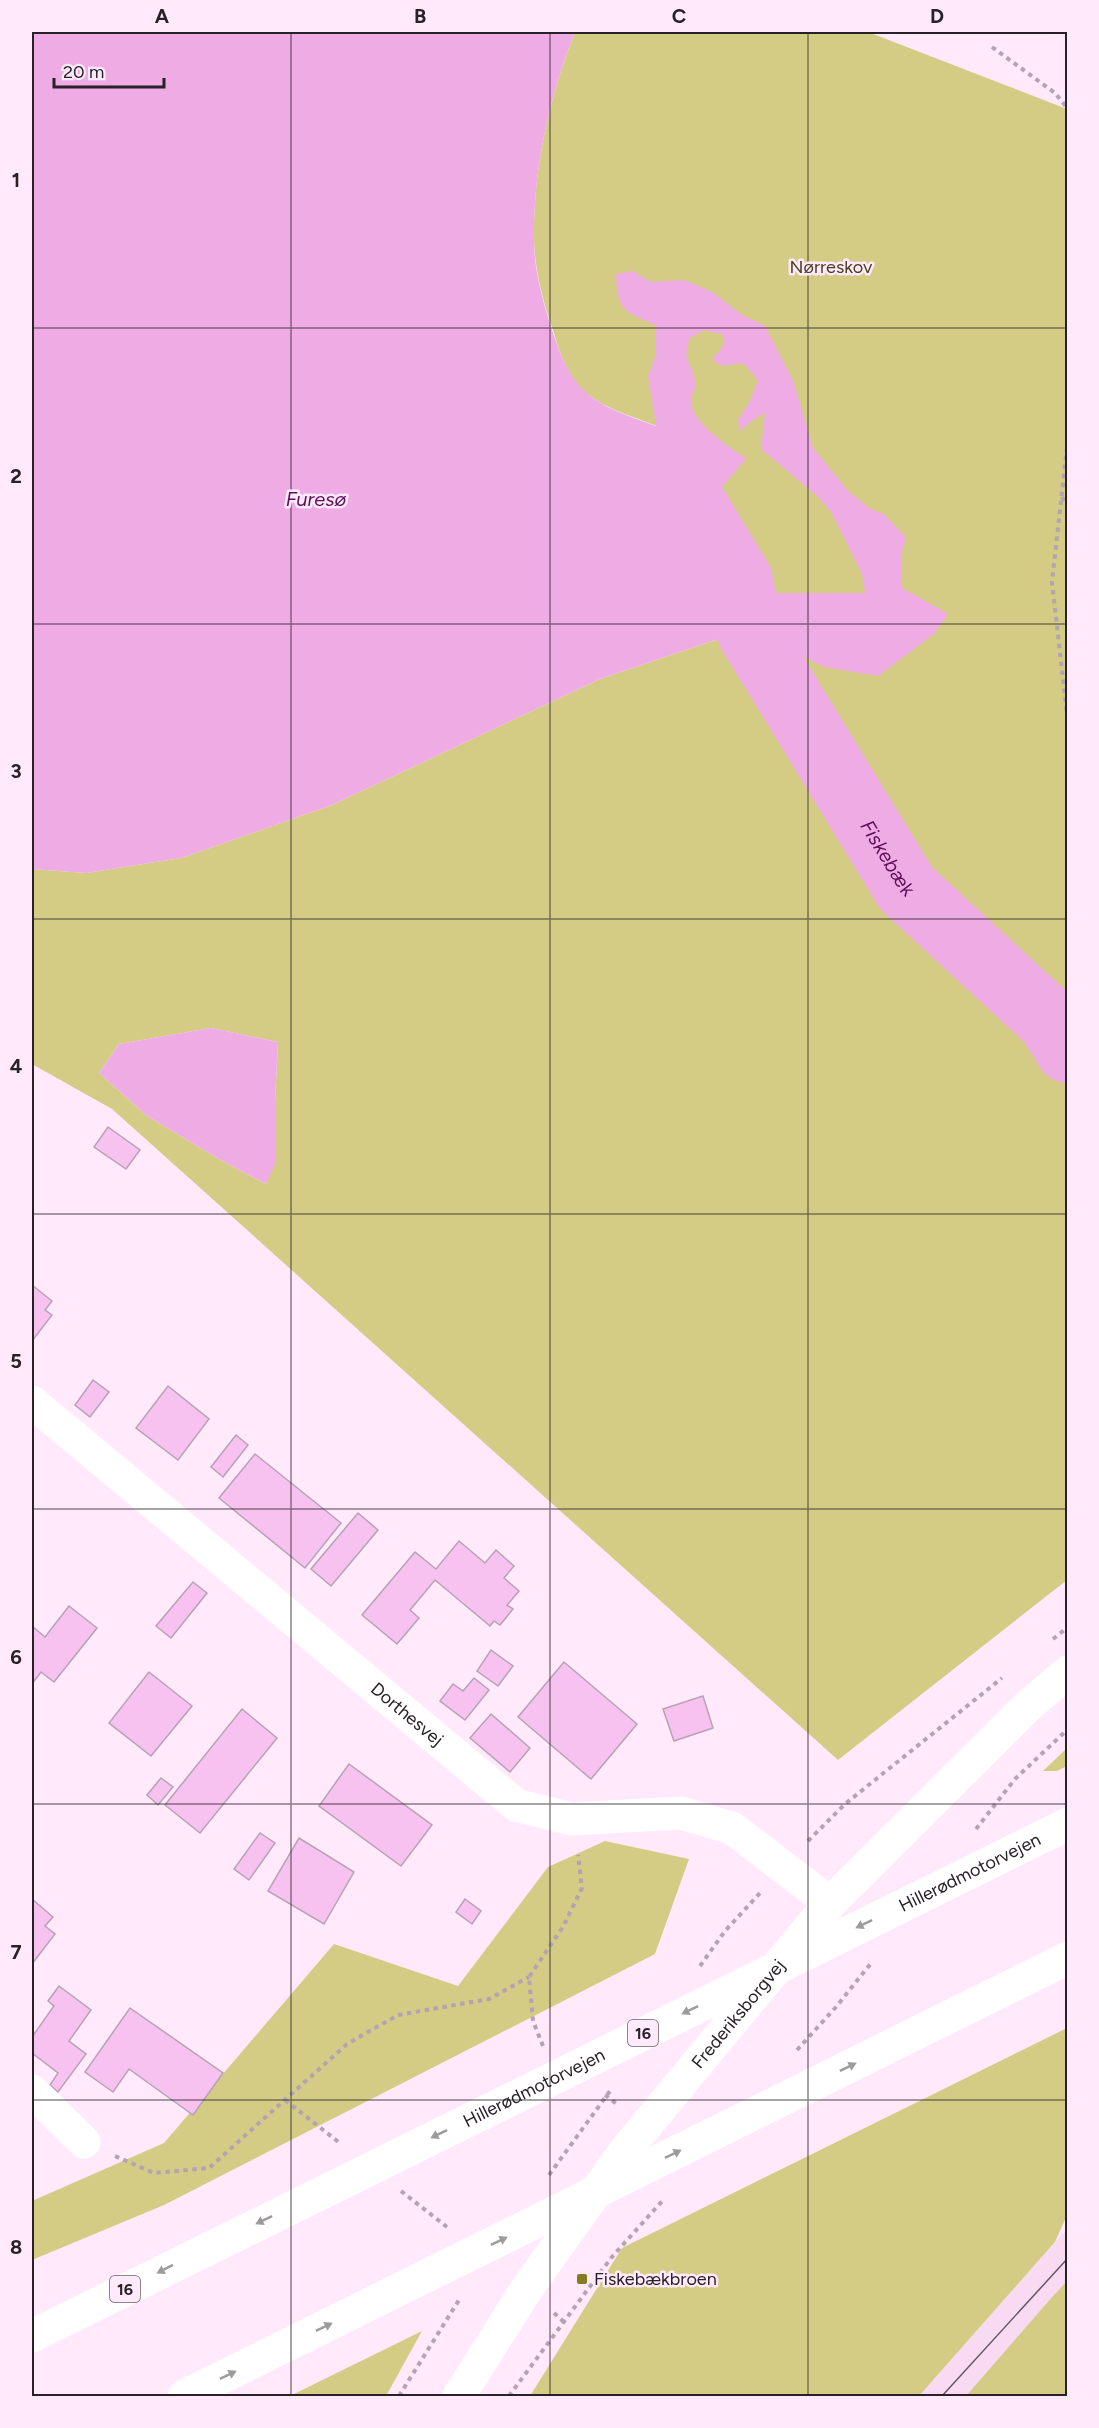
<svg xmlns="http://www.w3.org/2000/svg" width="1099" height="2428" font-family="Figtree,sans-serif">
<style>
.built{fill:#f8dbf3}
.green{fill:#d4cc85;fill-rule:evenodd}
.water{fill:#eeabe4;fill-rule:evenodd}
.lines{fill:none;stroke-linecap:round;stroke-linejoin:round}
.river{stroke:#eeabe4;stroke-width:66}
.building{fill:#f8c2f0;stroke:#b7a2b4;stroke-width:1.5}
.path{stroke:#b4a3b1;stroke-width:4;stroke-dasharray:4.5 4.5;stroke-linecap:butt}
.minor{stroke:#fff;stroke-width:33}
.tertiary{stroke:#fff;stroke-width:33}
.motorway{stroke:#fff;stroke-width:33}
.tram{stroke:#635861;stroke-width:1.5}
.oneway{fill:#9e9b9e}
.grid{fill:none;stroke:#282127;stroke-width:1.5;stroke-opacity:0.55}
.poi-dot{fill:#857b20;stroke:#ffe9fb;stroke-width:2}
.labels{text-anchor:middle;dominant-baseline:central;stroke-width:5;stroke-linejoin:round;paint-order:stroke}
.shield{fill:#ffe9fb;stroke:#685d67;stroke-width:1.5}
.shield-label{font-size:16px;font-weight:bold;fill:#282127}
.park-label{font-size:18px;fill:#46421d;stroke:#ffe9fb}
.street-label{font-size:18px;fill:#282127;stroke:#ffe9fb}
.poi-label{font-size:18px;fill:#282127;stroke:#ffe9fb;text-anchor:start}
.water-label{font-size:20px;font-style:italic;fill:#5e1058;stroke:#ffe9fb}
.neatline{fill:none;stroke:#282127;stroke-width:2}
.grid-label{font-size:20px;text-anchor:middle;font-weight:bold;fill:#282127}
</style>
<rect width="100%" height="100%" fill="#ffe9fb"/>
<!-- built -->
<path class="built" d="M1067,2229V2281L966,2396H919Z"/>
<!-- green -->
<g class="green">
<path d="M575,32H868L1067,109V1580L838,1760L112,1109L32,1064V869L86,873L181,858L332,805L600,679L712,641L749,631L657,426C629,415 597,407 577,384C565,369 558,348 553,330C543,302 535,270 534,241C533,170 549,97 575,32ZM211,1028L278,1042L275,1100L266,1184L219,1159L147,1116L99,1073L119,1044Z"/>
<path d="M1067,1748V1766L1057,1771H1043Z"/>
<path d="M605,1841L689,1859L655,1954L164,2205L32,2260V2201L164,2143L334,1944L458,1986L548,1867Z"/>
<path d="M1067,2028V2215L1055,2242L919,2396H530L622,2248Z"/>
<path d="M1067,2281V2396H966L1053,2296Z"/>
<path d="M422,2331L386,2396H290Z"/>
</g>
<!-- water -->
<g class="water">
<path d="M32,32H575C549,97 533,170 534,241C534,270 543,302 552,330C558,348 565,368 577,383C596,407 629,416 656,426L648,376L656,355L655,325C624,311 617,311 616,274L633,271L651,282L684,280L712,292L742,315L765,326L793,381L813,448L847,490L869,508L885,515L906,538L901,555L902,588L948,614L934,634L878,676L824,667L749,631L712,641L600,679L332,805L181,858L86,873L32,869ZM704,330L724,335L723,346L712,360L722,366L743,363L758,380L750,401L738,420L740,431L753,420L765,413L761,449L817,496L831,512L862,574L865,593H776L771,568L722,487L746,459C730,447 689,422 691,400C692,393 696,388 695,382C692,360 681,362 690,338Z"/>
<path d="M211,1028L278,1042L275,1100V1164L266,1184L219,1159L147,1116L99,1073L119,1044Z"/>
</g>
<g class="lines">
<!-- river -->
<path class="river" id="s1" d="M749,631L906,888L1050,1021L1068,1050"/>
</g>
<!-- building -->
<g class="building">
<path d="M108,1127L140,1150L126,1169L94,1147Z"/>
<path d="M32,1285L52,1301L45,1310L52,1315L32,1341Z"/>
<path d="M93,1380L109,1392L90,1417L75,1405Z"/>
<path d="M168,1386L209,1419L178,1460L136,1428Z"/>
<path d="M236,1435L248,1445L223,1477L211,1467Z"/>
<path d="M255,1454L341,1523L305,1568L219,1498Z"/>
<path d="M358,1513L378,1530L331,1586L311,1569Z"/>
<path d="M459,1541L485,1563L496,1550L514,1566L504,1578L519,1591L507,1605L513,1609L500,1625L494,1621L490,1626L435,1580L410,1610L419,1618L397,1644L362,1615L415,1552L436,1569Z"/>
<path d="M193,1582L207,1593L171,1638L156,1626Z"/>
<path d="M69,1606L97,1628L54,1682L41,1672L32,1684V1629L33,1627L45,1637Z"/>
<path d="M491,1650L513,1666L498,1686L477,1671Z"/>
<path d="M564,1662L637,1724L591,1779L518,1717Z"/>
<path d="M149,1672L192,1706L151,1756L109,1723Z"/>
<path d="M474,1678L489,1690L465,1720L440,1701L453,1684L463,1691Z"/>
<path d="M703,1696L713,1728L674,1741L663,1709Z"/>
<path d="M242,1709L277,1738L200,1833L165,1805Z"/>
<path d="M491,1714L530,1748L510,1772L470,1738Z"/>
<path d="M349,1764L432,1825L401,1866L319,1806Z"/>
<path d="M161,1778L173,1787L158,1805L147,1795Z"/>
<path d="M260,1833L275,1843L249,1880L234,1869Z"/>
<path d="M299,1838L354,1872L324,1924L268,1891Z"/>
<path d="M32,1899L53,1917L45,1926L55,1934L32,1964Z"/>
<path d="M465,1899L481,1911L472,1924L456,1912Z"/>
<path d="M59,1986L91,2010L69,2041L86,2054L58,2092L50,2085L58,2073L32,2053V2037L54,2006L48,2001Z"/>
<path d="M130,2008L223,2073L193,2115L129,2069L113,2092L85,2072Z"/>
</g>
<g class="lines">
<!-- path -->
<g class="path">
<path d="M992,47L1055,93L1068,109"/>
<path d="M1068,438L1052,582L1068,724"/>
<path d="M1062,497L1068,508"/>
<path d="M1068,849V857"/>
<path d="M1053,1639L1068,1627"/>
<path d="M976,1829L1015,1779L1068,1729"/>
<path d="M808,1841L845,1804L1002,1678"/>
<path d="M700,1966L725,1931L760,1893"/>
<path d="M543,2046L533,2021L529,1977L563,1927L582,1888L578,1855"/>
<path d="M797,2050L836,2007L872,1962"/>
<path d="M605,2095L618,2105"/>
<path d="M285,2100L341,2144"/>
<path d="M115,2156L154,2173L209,2168L347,2044L398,2015L489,1999L529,1977"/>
<path d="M549,2175L610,2091"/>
<path d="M401,2191L447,2227"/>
<path d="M554,2313L564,2322"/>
<path d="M399,2396L459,2300"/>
<path d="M509,2396L611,2258L664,2199"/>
</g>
<!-- minor -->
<g class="minor">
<path id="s2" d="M32,1402L516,1805L571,1819L681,1813L732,1828L830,1903"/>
<path d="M32,2091L84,2142"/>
</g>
<!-- tertiary -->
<path class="tertiary" id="s3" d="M459,2396L526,2290L625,2151L830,1903L1029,1705L1068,1672"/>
<!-- motorway -->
<g class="motorway">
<path id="s4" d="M32,2336L1068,1824"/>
<path d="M184,2396L1068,1958"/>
</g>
<!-- tram -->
<path class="tram" d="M942,2396L1068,2258"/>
</g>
<!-- one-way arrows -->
<defs><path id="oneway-solid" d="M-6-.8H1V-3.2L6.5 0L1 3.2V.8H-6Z" transform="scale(1.5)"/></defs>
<g class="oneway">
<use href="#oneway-solid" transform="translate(864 1924) rotate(154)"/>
<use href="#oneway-solid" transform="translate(690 2010) rotate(154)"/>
<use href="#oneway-solid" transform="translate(848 2067) rotate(-26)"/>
<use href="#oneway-solid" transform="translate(439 2134) rotate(154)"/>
<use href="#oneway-solid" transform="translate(673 2154) rotate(-26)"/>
<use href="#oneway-solid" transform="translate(264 2220) rotate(154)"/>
<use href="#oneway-solid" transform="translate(499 2241) rotate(-26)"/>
<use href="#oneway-solid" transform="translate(165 2269) rotate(153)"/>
<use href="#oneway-solid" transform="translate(324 2327) rotate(-26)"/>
<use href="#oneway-solid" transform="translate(228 2375) rotate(-26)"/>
</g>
<!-- grid -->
<path class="grid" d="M291,32V2396M550,32V2396M808,32V2396M32,328H1068M32,624H1068M32,919H1068M32,1214H1068M32,1509H1068M32,1804H1068M32,2100H1068"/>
<!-- markers -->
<rect class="poi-dot" x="576" y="2273" width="12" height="12" rx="3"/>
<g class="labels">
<!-- shield labels -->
<g class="shield">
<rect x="628" y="2020" width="30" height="26" rx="4.5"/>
<rect x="110" y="2276" width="30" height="26" rx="4.5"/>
</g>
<g class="shield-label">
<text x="643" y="2033">16</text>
<text x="125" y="2289">16</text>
</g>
<!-- park labels -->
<g class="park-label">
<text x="831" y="267">Nørreskov</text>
</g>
<!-- street labels -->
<g class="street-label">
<text stroke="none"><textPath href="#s2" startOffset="488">Dorthesvej</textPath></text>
<text stroke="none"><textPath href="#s4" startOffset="1046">Hillerødmotorvejen</textPath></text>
<text stroke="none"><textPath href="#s3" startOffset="474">Frederiksborgvej</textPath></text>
<text stroke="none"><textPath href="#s4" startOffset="560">Hillerødmotorvejen</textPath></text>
</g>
<!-- poi labels -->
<g class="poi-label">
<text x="594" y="2279">Fiskebækbroen</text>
</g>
<!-- water labels -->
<g class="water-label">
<text x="316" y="499">Furesø</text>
<text stroke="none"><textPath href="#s1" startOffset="266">Fiskebæk</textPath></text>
</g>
</g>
<!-- border -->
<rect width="1099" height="2428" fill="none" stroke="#ffe9fb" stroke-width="66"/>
<!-- scale -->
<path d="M54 78v9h110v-9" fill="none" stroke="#282127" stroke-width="3"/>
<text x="63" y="78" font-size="18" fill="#282127" stroke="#ffe9fb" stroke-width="4.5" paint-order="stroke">20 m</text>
<rect x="33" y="33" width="1033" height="2362" class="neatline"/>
<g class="grid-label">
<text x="162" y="23">A</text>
<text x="420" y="23">B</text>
<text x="679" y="23">C</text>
<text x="937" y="23">D</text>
<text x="16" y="187">1</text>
<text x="16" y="483">2</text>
<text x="16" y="778">3</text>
<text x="16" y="1073">4</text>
<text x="16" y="1368">5</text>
<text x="16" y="1664">6</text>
<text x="16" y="1959">7</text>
<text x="16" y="2254">8</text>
</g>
</svg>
